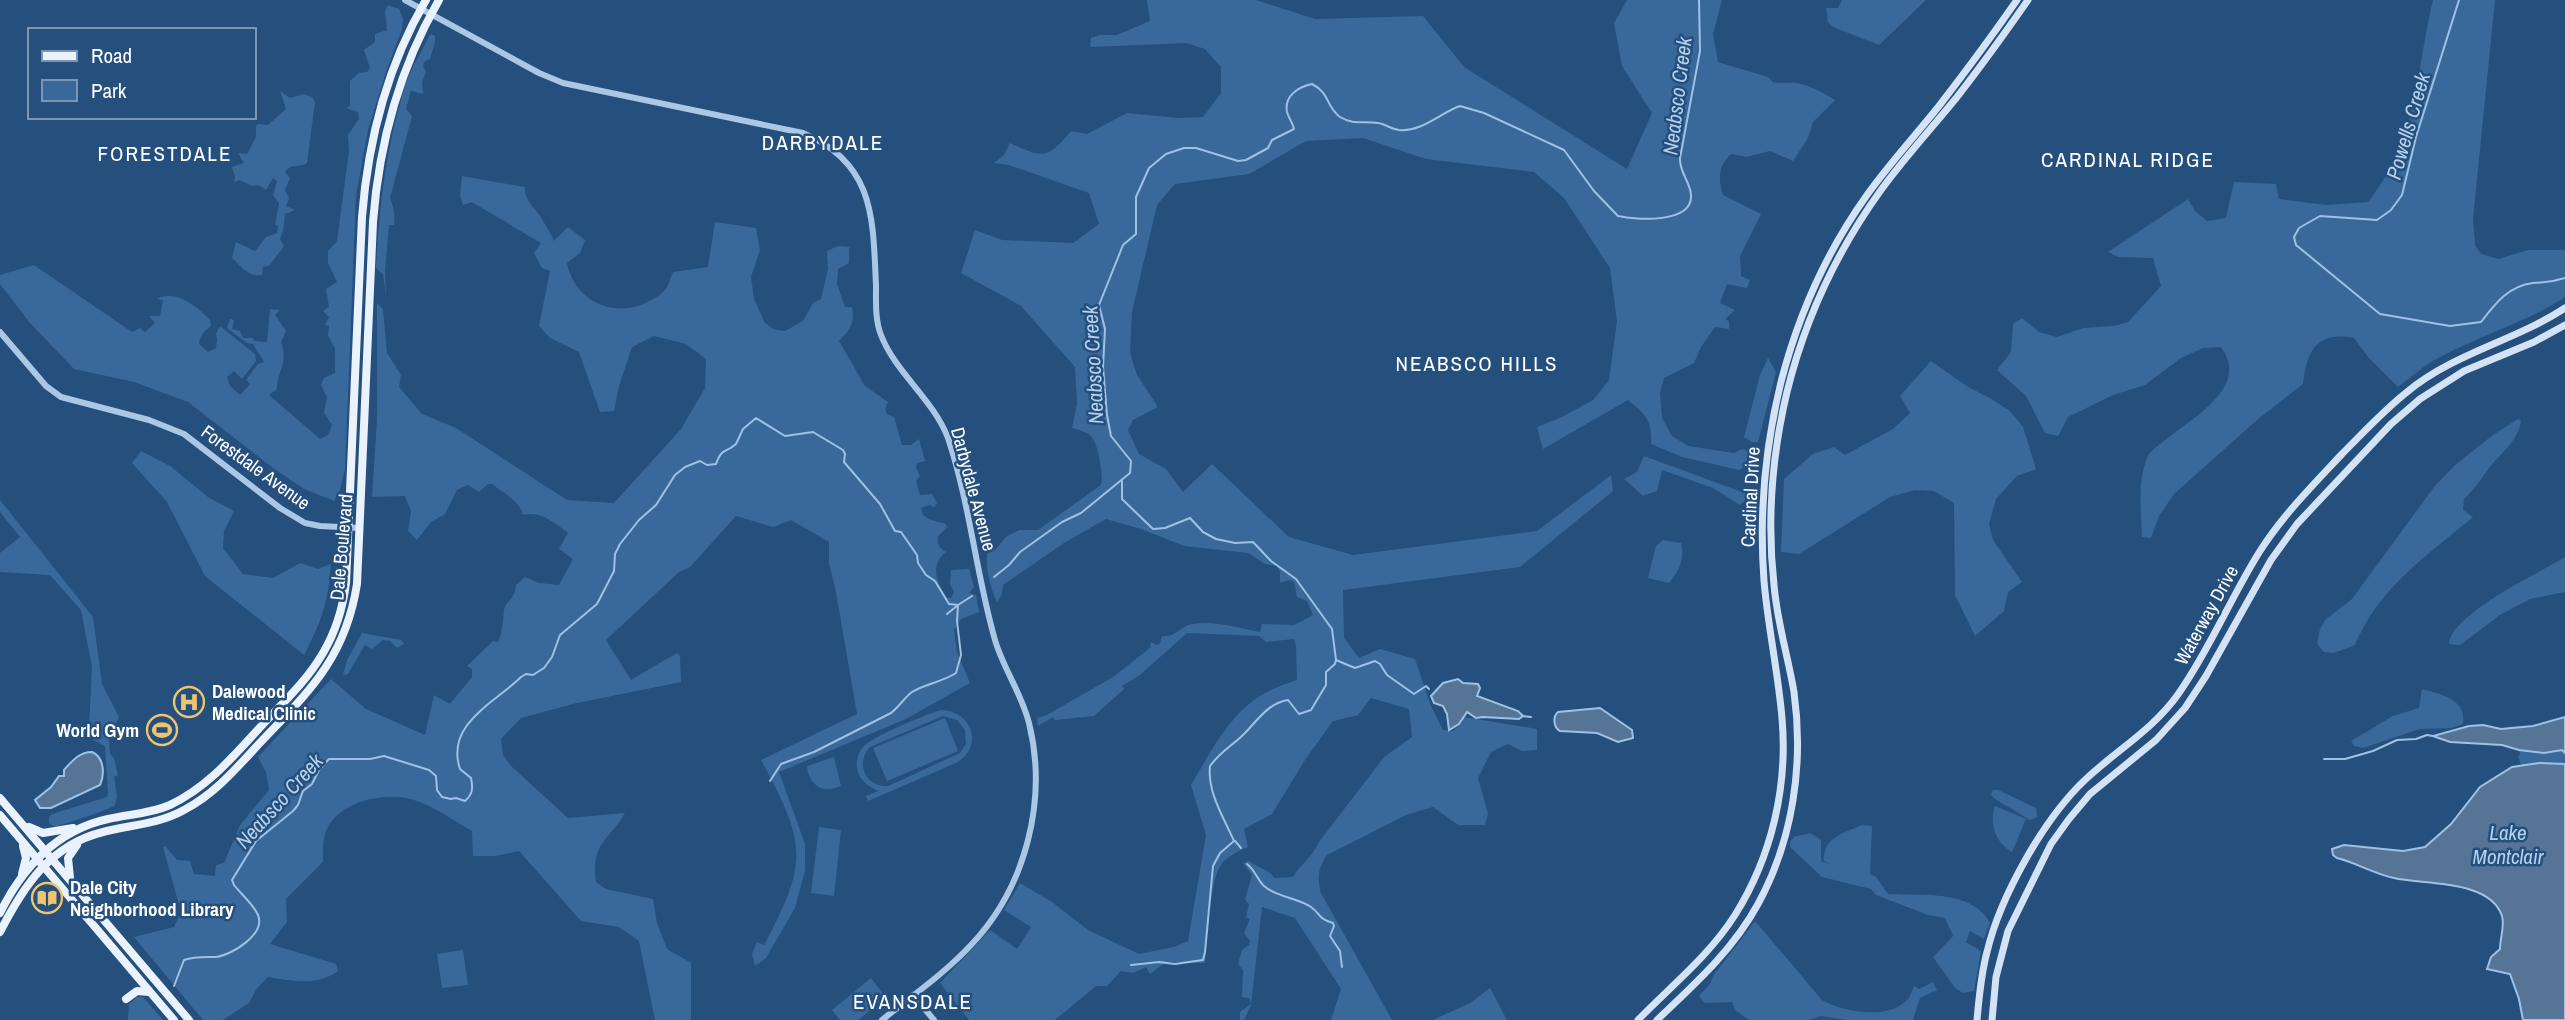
<svg xmlns="http://www.w3.org/2000/svg" width="2565" height="1020" font-family="'Archivo Narrow',sans-serif">
<style>
.green{fill:#39699a;fill-rule:evenodd}
.water{fill:#567495;stroke:#9ec2e6;stroke-width:2}
.lines{fill:none;stroke-linecap:round;stroke-linejoin:round}
.stream{stroke:#9ec2e6;stroke-width:2}
.tertiary{stroke:#aac7e5;stroke-width:6}
.secondary{stroke:#d3e3f5;stroke-width:7}
.primary{stroke:#eaf2fd;stroke-width:8}
.labels{text-anchor:middle;dominant-baseline:central;stroke-width:5;stroke-linejoin:round;paint-order:stroke}
.street-label{font-size:19px;fill:#fff;stroke:#254f7d}
.poi-label{font-size:19px;font-weight:bold;fill:#fff;stroke:#254f7d;text-anchor:start}
.water-label{font-size:21px;font-style:italic;fill:#b5d1ed;stroke:#254f7d}
.neighbourhood-label{font-size:21px;letter-spacing:2px;fill:#fff;stroke:#254f7d}
</style>
<rect width="100%" height="100%" fill="#254f7d"/>
<!-- green -->
<g class="green">
<path d="M1147,0H1256L1315,19L1423,16L1464,67L1627,169L1652,113L1622,66L1614,23L1627,0H1722L1713,34L1718,62L1768,77L1773,82C1781,84 1789,82 1796,83C1810,85 1823,93 1835,100L1813,122L1808,138L1793,161L1770,151L1746,157L1732,154C1718,163 1718,181 1723,195L1761,214L1740,256L1741,276L1750,280L1747,288L1727,284L1720,303L1735,310L1725,319L1729,321V329L1715,327L1701,347L1694,363L1664,378L1660,393L1662,418L1672,436L1688,446L1734,453L1742,449L1751,452L1748,465L1739,470L1682,457L1651,444C1652,421 1646,414 1628,400L1543,449L1537,427L1562,417L1593,400L1609,380L1617,321L1610,268L1564,198L1534,172L1426,159L1363,138L1306,141L1249,174L1175,184L1157,205L1132,312L1130,353L1137,375L1158,407L1133,420L1128,430L1139,454L1166,469L1183,492L1212,464L1289,537L1353,555L1537,531L1611,475L1613,491L1520,567L1343,590L1344,638L1359,658L1380,649L1415,659L1431,706L1443,730L1453,731L1462,723L1464,717L1537,729V750L1522,751L1508,744L1491,752L1478,778L1488,814L1485,825H1458L1433,807L1406,815L1327,855C1318,868 1317,878 1321,893L1392,1020H1331L1341,989L1295,918L1262,907L1251,1005L1244,1020H1240V1012L1251,1004L1249,998L1242,997L1243,970L1238,964L1242,950L1249,945L1250,941L1244,933L1250,919L1246,918L1249,904L1245,900L1252,875L1243,863L1249,861C1258,868 1269,869 1274,878L1293,877C1301,864 1312,857 1319,842L1384,757L1412,737L1409,709L1371,698L1358,715L1333,721L1305,760L1272,814L1244,829L1248,847C1239,851 1227,856 1221,865C1209,881 1208,941 1205,963L1166,962L1150,974L1146,967L1133,973L1121,971L1107,986H1096L1055,1020H969L940,983L990,930L1017,949L1031,927L1004,910L1020,883L1052,902L1088,930L1139,954L1174,947L1188,941L1206,835L1191,785C1212,750 1232,708 1271,690C1279,686 1288,683 1297,680L1296,646L1294,639L1266,642L1259,636L1187,633L1140,675L1122,686L1124,689L1094,716L1055,720L1053,717L1038,726L1037,718L1047,715L1113,677L1150,648L1151,642L1157,645L1160,643L1162,636C1176,638 1180,626 1192,624C1215,620 1238,628 1260,632L1262,624L1294,625L1313,615L1307,601L1297,597L1294,582L1289,580L1280,583V572L1277,566L1265,564L1248,553L1184,546L1141,529L1106,519L1064,543L1003,585L1002,594L997,602C990,587 986,571 987,554L995,550L1006,537L1019,530H1038L1101,485C1104,477 1098,446 1093,439C1089,432 1079,430 1072,428L1077,404L1075,367L1021,306L961,273L975,230L1002,240L1073,243L1099,224L1089,193L1009,165L994,163L1004,155L1010,143C1043,158 1047,160 1071,131L1087,134L1127,113L1178,118L1203,117L1221,93V67L1205,49L1186,43L1090,47L1091,38L1099,35H1117L1150,21Z"/>
<path d="M1842,0H1926L1879,45L1833,27L1828,22L1826,8H1838Z"/>
<path d="M2433,0H2495L2473,219L2475,245L2481,254L2499,259L2528,250H2565V297C2524,324 2476,336 2433,361C2421,368 2410,378 2398,387L2368,357L2354,338C2316,331 2307,351 2303,384L2257,420L2174,494L2159,516L2151,538L2142,537C2141,512 2137,479 2148,456C2151,450 2159,445 2164,441C2191,418 2251,388 2221,347L2203,348L2181,358L2145,385L2113,395L2068,417L2058,436L2045,433L2026,396L1997,370L2011,352L2013,324L2022,318L2039,332L2057,337L2083,328L2114,326L2128,322L2161,286L2153,258L2118,257L2108,252L2188,199L2195,211L2207,221L2226,218L2234,182L2276,184L2279,199L2326,205L2368,202C2419,138 2415,75 2433,0Z"/>
<path d="M388,5L399,9L403,19L402,29L385,75L368,130L356,196L345,469L340,490L334,501L304,489L273,468L188,402L134,382L74,369L30,323L0,284V275L34,265L132,332L140,328L145,332L155,323L149,316H160L163,300L156,299C177,289 196,306 210,320L211,326C203,332 200,335 199,344L208,352L216,348L217,340L216,334L220,326L255,354L256,361L242,379L234,371L227,377L230,386L240,395L250,384L246,380L258,364L264,362L253,344L247,343L227,328L230,319L234,320L232,329L240,331L243,338H253L254,341L267,342L270,309L280,310L275,315L286,331L281,342C289,363 277,371 277,389L269,395L320,439L328,435L332,425L324,413L327,397L321,385L324,378L335,373V348L328,336L329,326L325,325L329,317L323,311L329,307L326,289L337,282L328,263V251L337,241L349,151L348,135L359,119L358,112L346,108L350,106V81L359,73L367,72L370,68L364,50L375,42V34L387,30L385,11Z"/>
<path d="M430,34L435,36V42L430,59L425,61L423,66L426,72L422,82L423,94L411,91L406,109L412,116L390,198C394,208 395,214 394,225H389L385,271L386,297L383,274L376,268C380,200 386,148 406,83C412,66 423,50 430,34Z"/>
<path d="M280,91L290,98L304,94L312,97L315,102L307,163C300,168 291,163 285,172L290,178L285,190L289,198L286,206L295,210L285,214L283,231L280,239L284,246L270,265L263,267L262,275C249,278 241,266 232,258L236,242L255,251L266,237L277,233L278,226L275,225L279,203L273,195L277,181L273,178L266,190L258,185L252,186L240,180L234,182L235,177L232,167L244,163L238,153L247,154L256,137V126L258,124L268,125L286,109Z"/>
<path d="M462,176L525,187C525,202 533,205 540,216C545,224 550,232 554,241L568,227L585,240L580,253L567,263C577,310 628,322 663,292C668,288 670,279 673,272L708,267L715,222L756,228L760,250L751,277L754,299L765,323L773,329L785,331L803,321L813,303L821,299L828,269L827,251L838,246L849,247V263L838,269L837,284L845,307H852C855,323 850,330 839,341L865,386L888,402L885,409L887,414L894,417L902,445H911L919,439L925,461L917,463L916,468L920,476L916,481L920,495L932,494L937,503L934,507L929,505L921,508L923,515L931,520L946,524L947,528L938,536C937,544 939,548 946,552C929,565 937,584 947,598H951L954,592L950,584L951,570L969,569L974,587L969,593L976,595L979,612L961,619L954,630L957,652L970,683L906,719L779,772L805,844V871L795,908L766,958L755,966L752,954L757,942L764,945C809,861 806,843 761,760L857,714L836,592L829,564V542L791,520L773,527L736,516L690,567L679,572L606,640L631,680L677,653L680,656L681,682L577,703L521,718L501,739L503,755L511,766L568,818L625,813C608,842 591,842 596,882L606,889L653,899L657,923L667,949L691,963V1020H655L639,941L619,927L581,921L519,851L496,856H473L472,831C454,821 434,806 414,800C386,791 340,801 327,829C322,838 323,852 323,862L286,899L287,922L270,944L336,964L338,971C319,986 291,981 268,977L257,988L249,1003L223,1020H203L134,937L174,927L181,912L163,847L165,846L177,860L190,861L194,874L215,876L216,865L224,863L240,825L269,790L266,772L258,757L331,679L366,709L425,735L434,695L450,704L472,677V669L467,666L493,641L498,642C503,632 503,619 504,610C506,600 515,600 516,585L525,577L539,583L559,585L573,559L559,549L568,533C555,523 540,510 523,515C520,501 503,493 492,484H488L479,492L468,485L457,490L445,514L431,522L417,540L408,531L411,511L405,496L372,497L377,420V303L383,309L387,353L401,375L399,387L422,414L456,428L567,500L614,503L681,429L705,388L706,359L686,344L654,336L632,347L619,386L614,411L600,412L579,352L550,338L539,326L550,271L542,268L534,253L541,243L472,202L463,205L460,196Z"/>
<path d="M1768,358L1776,372L1758,442H1752L1744,437L1760,375Z"/>
<path d="M1931,361L1968,387L1988,397L2010,411L2023,427L2036,469L2017,476L1996,499L1989,524L1993,540L2022,582L2008,592L2004,611L1975,636L1955,595L1954,503L1934,491L1915,490L1890,497L1799,554L1781,552L1784,479L1813,454L1834,447L1845,455L1893,429L1910,413L1900,396Z"/>
<path d="M2518,419L2521,421C2518,441 2501,453 2489,468C2481,479 2475,489 2464,499L2463,510L2473,517C2427,556 2379,587 2355,645L2334,653L2324,652L2317,644L2320,629L2326,619L2352,599L2434,487L2454,466L2493,435Z"/>
<path d="M141,451L170,466L208,497L234,511L224,531L223,548L243,574L273,578L300,563L318,569L331,564C328,603 322,620 304,655L205,576L167,502L132,463Z"/>
<path d="M1644,456L1750,495L1740,505L1713,488L1662,470L1657,491L1643,496L1624,479L1637,472Z"/>
<path d="M0,500L93,617L102,684L119,717L109,739L110,754L114,758L118,775L114,777L117,796L115,805C110,810 67,823 57,826H53L49,823V817L52,814L107,797L108,793L105,746L93,740V732L89,727L92,667L81,610L50,575L0,572V553L20,537L0,512Z"/>
<path d="M1663,540L1681,543C1685,559 1679,571 1669,583L1648,578L1656,546Z"/>
<path d="M2565,557V592L2530,599L2500,615L2460,645L2449,644C2451,614 2539,573 2565,557Z"/>
<path d="M362,633L401,640L404,644L397,648L390,641L383,640L372,649L365,645L348,674L343,675L347,660Z"/>
<path d="M2422,689C2440,694 2467,699 2463,724L2451,728L2420,729L2363,748L2354,746L2351,741L2393,716L2419,708Z"/>
<path d="M942,710C973,712 984,747 956,763L868,801L866,796L878,791C868,786 859,780 857,768C856,761 858,753 863,747C871,737 928,713 942,710ZM943,716L957,720L965,730L966,744L960,753L888,786C865,787 855,763 870,747Z"/>
<path d="M945,718L958,751L887,781L873,748Z"/>
<path d="M2519,750H2562L2565,753V764L2544,763L2521,765L2518,756L2520,754Z"/>
<path d="M834,757L841,786C823,794 809,786 807,766Z"/>
<path d="M1993,790H1998L2036,808L2037,817L2030,820L1995,799L1991,795Z"/>
<path d="M1995,806L2026,819L2012,852C1995,842 1989,824 1995,806Z"/>
<path d="M1862,825L1872,826L1870,874L1876,877L1888,894C1922,896 1972,889 1990,923L1984,939L1970,931L1966,942L1981,951L1974,991L1963,993L1955,988L1933,957L1953,936L1945,918L1928,915L1876,895L1871,889L1822,877L1790,847V842L1794,837L1810,833L1821,840V861L1831,865L1824,861C1822,838 1844,833 1862,825Z"/>
<path d="M819,827L841,830L834,896L811,893Z"/>
<path d="M1755,921L1822,1000C1843,1012 1887,1020 1906,1001C1910,998 1912,991 1914,986L1919,989L1933,982L1937,990L1920,998L1913,1020H1847L1821,1016L1809,1020H1749L1735,1010L1732,1002L1705,1003L1699,996L1710,984L1713,976Z"/>
<path d="M463,950L468,985L442,988L437,954Z"/>
<path d="M871,978L886,998L858,1020H840L832,1010Z"/>
<path d="M1490,988L1507,1020H1433L1470,1003Z"/>
<path d="M137,997H143L163,1020H128L129,1004Z"/>
</g>
<!-- water -->
<g class="water">
<path d="M1458,679L1463,683L1478,684L1480,688L1477,696L1518,711L1523,716L1519,719L1483,717L1476,718L1467,712L1459,724L1449,730L1447,714L1443,706L1434,703L1431,696L1443,683Z"/>
<path d="M1600,708L1632,730L1633,738L1618,742L1597,733L1560,731C1554,728 1552,717 1558,712Z"/>
<path d="M2565,717V753L2562,750L2544,753L2519,750L2502,745L2450,742L2433,736L2469,726L2483,725L2501,729L2533,726Z"/>
<path d="M92,752C104,757 105,774 100,785L51,808H40L35,800L51,787L59,776H64V770C72,761 79,752 92,752Z"/>
<path d="M2539,763L2565,764V1020H2523L2519,999L2510,974L2487,969L2491,957L2500,949C2500,938 2505,926 2502,916C2490,879 2423,885 2394,878C2374,874 2357,863 2337,858L2333,855L2332,849L2344,845L2403,851L2425,847L2451,824L2480,787L2512,767Z"/>
</g>
<g class="lines">
<!-- stream -->
<g class="stream">
<path d="M2459,0L2416,137L2402,195L2391,210L2377,220L2320,216L2299,228L2294,237L2296,245L2380,314L2450,326L2481,322C2495,304 2508,286 2533,283C2547,282 2550,283 2565,278"/>
<path d="M1122,481V499L1153,529L1165,528L1190,518L1203,532L1216,539L1235,543L1253,542L1271,561L1296,579L1332,629L1336,660L1355,668L1375,661L1380,664L1387,675L1414,694L1426,686L1429,689"/>
<path d="M994,577L1009,565L1020,552L1062,522L1081,513L1130,473L1131,461L1111,436L1107,415L1103,367L1105,329L1099,305L1123,245L1136,234V197L1149,168L1166,154L1184,148H1196L1238,161L1246,160L1268,148L1272,140L1294,129C1293,123 1289,119 1287,112C1284,96 1298,87 1312,84C1330,93 1326,107 1340,117C1353,125 1364,121 1378,123C1385,124 1391,129 1399,130C1422,132 1440,113 1460,106L1484,113L1564,150L1594,191L1618,216C1636,220 1693,224 1691,195C1690,181 1679,172 1680,158L1700,51L1699,0"/>
<path d="M1522,716L1531,717"/>
<path d="M2324,759H2345L2373,751L2397,740L2416,739L2427,735L2433,736"/>
<path d="M770,781L781,764L814,752L891,713C899,707 904,698 912,692C925,684 942,682 956,673L961,655L957,621L958,605L947,614"/>
<path d="M1235,841L1241,848"/>
<path d="M1247,864C1255,870 1257,879 1264,886C1276,897 1298,898 1311,907C1321,914 1318,919 1333,923L1334,926L1330,936L1340,951L1342,967"/>
<path d="M1131,965L1159,962L1175,964L1203,960L1205,952L1213,866L1220,853L1234,841C1224,818 1207,792 1210,766C1222,750 1231,747 1244,734C1257,721 1268,703 1288,700L1299,714L1311,710L1326,685V672L1335,664L1336,660"/>
<path d="M174,986L184,960C195,956 205,957 216,957C232,955 266,934 258,915C254,905 241,894 234,885L232,880L256,841L293,811L298,805L303,791L312,784L319,770L329,759H370L384,756L429,770L436,776L437,790L442,797L451,799L456,798L465,801C473,794 473,788 471,778L460,769C445,724 495,703 521,677L526,674L533,675L544,668L552,657L560,635L597,604L614,571L615,554L620,544L639,520L656,505L675,475L685,467L700,461L707,465L716,464C722,447 725,454 736,444L743,429L756,418L785,436L813,432L843,450L845,454L844,462L880,504L895,531L901,532L917,555L918,563L926,575L935,581L949,604L958,605L972,596"/>
</g>
<!-- tertiary -->
<g class="tertiary">
<path d="M405,0L539,73L563,83L803,133C875,163 873,219 876,286C876,302 875,320 881,335C895,372 933,399 948,438C970,504 976,574 995,640C1003,668 1021,692 1029,723C1048,800 1026,887 971,945C945,973 912,996 882,1020"/>
<path d="M0,332L46,386L61,397L149,420L184,434L280,508L305,523L320,526L360,528"/>
<path d="M913,995L934,1020"/>
</g>
<!-- secondary -->
<g class="secondary">
<path d="M1638,1020C1671,986 1709,956 1735,915C1772,856 1788,786 1782,718C1778,672 1768,627 1764,581C1759,514 1765,447 1781,382C1798,316 1827,251 1867,195C1889,164 1915,136 1939,106C1966,71 1992,36 2017,0"/>
<path d="M1657,1020C1695,984 1733,950 1758,904C1793,840 1804,764 1794,692C1788,656 1777,622 1774,585C1767,521 1772,455 1787,392C1805,319 1837,251 1881,190C1904,158 1932,128 1957,97C1982,65 2005,33 2028,0"/>
<path d="M1977,1020C1979,997 1981,974 1987,952C2000,897 2044,818 2086,779C2117,750 2154,729 2179,693C2210,649 2231,597 2260,551C2283,515 2313,485 2342,454C2363,433 2383,411 2407,392C2454,353 2515,341 2565,308"/>
<path d="M1992,1020L1996,977L2008,931L2051,844L2069,819L2090,794L2156,740L2185,708L2206,676L2271,560L2297,524L2391,424L2420,399L2464,371L2534,342L2565,325"/>
</g>
<!-- primary -->
<g class="primary">
<path d="M0,798L189,1020"/>
<path d="M0,815L174,1020"/>
<path d="M29,827L43,833L73,828"/>
<path d="M22,874L26,858L23,846"/>
<path d="M70,878L68,858L77,845"/>
<path d="M0,913C22,868 57,830 108,819C129,814 150,814 170,805C210,786 236,753 265,722C286,700 308,679 323,653C336,631 343,607 346,583L362,217C368,141 387,66 426,0"/>
<path d="M0,932C23,887 50,845 103,832C130,825 159,824 184,810C213,795 234,771 256,747C306,694 345,661 357,584L373,222C379,143 399,69 439,0"/>
<path d="M126,999L137,991L149,992"/>
</g>
</g>
<!-- icons -->
<defs>
<g id="hospital-ring" transform="scale(1.575)"><circle r="9.5" fill="#254f7d" stroke="#eec46e" stroke-width="1.5"/><path d="M-5-5h3v3.5h4V-5h3V5h-3V1.5h-4V5h-3Z" fill="#eec46e"/></g>
<g id="stadium-ring" transform="scale(1.575)"><circle r="9.5" fill="#254f7d" stroke="#eec46e" stroke-width="1.5"/><path d="M0-5a6.5 5 0 1 0 0 10a6.5 5 0 1 0 0-10ZM-3.5-1.8h7v3.6h-7Z" fill="#eec46e"/></g>
<g id="library-ring" transform="scale(1.575)"><circle r="9.5" fill="#254f7d" stroke="#eec46e" stroke-width="1.5"/><path d="M-6-4Q-3-5.5-.7-3.5V5Q-3 3-6 4ZM6-4Q3-5.5 .7-3.5V5Q3 3 6 4Z" fill="#eec46e"/></g>
</defs>
<g fill-rule="evenodd">
<use href="#hospital-ring" x="189" y="702"/>
<use href="#stadium-ring" x="162" y="730"/>
<use href="#library-ring" x="47" y="898"/>
</g>
<g class="labels">
<!-- street labels -->
<g class="street-label">
<text transform="translate(256 467) rotate(36)">Forestdale Avenue</text>
<text transform="translate(974 489) rotate(75)">Darbydale Avenue</text>
<text transform="translate(1750 497) rotate(-87)">Cardinal Drive</text>
<text transform="translate(341 547) rotate(-85)">Dale Boulevard</text>
<text transform="translate(2206 615) rotate(-61)">Waterway Drive</text>
</g>
<!-- poi labels -->
<g class="poi-label">
<text x="212" y="691">Dalewood<tspan x="212" dy="22">Medical Clinic</tspan></text>
<text x="139" y="730" text-anchor="end">World Gym</text>
<text x="70" y="887">Dale City<tspan x="70" dy="22">Neighborhood Library</tspan></text>
</g>
<!-- water labels -->
<g class="water-label">
<text transform="translate(1677 96) rotate(-83)">Neabsco Creek</text>
<text transform="translate(2408 126) rotate(-74)">Powells Creek</text>
<text transform="translate(1093 365) rotate(-93)">Neabsco Creek</text>
<text transform="translate(279 801) rotate(-48)">Neabsco Creek</text>
<text x="2508" y="832">Lake<tspan x="2508" dy="24">Montclair</tspan></text>
</g>
<!-- neighbourhood labels -->
<g class="neighbourhood-label">
<text x="823" y="142">DARBYDALE</text>
<text x="165" y="153">FORESTDALE</text>
<text x="2128" y="159">CARDINAL RIDGE</text>
<text x="1477" y="363">NEABSCO HILLS</text>
<text x="913" y="1001">EVANSDALE</text>
</g>
</g>
<!-- legend -->
<rect x="28" y="28" width="228" height="91" fill="#254f7d" stroke="#7c95b1" stroke-width="2"/>
<rect x="42" y="51" width="35" height="10" fill="#eaf2fd" stroke="#7c95b1" stroke-width="2"/>
<text x="91" y="63" font-size="21" fill="#ffffff">Road</text>
<rect x="42" y="80" width="35" height="21" fill="#39699a" stroke="#7c95b1" stroke-width="2"/>
<text x="91" y="98" font-size="21" fill="#ffffff">Park</text>
</svg>
